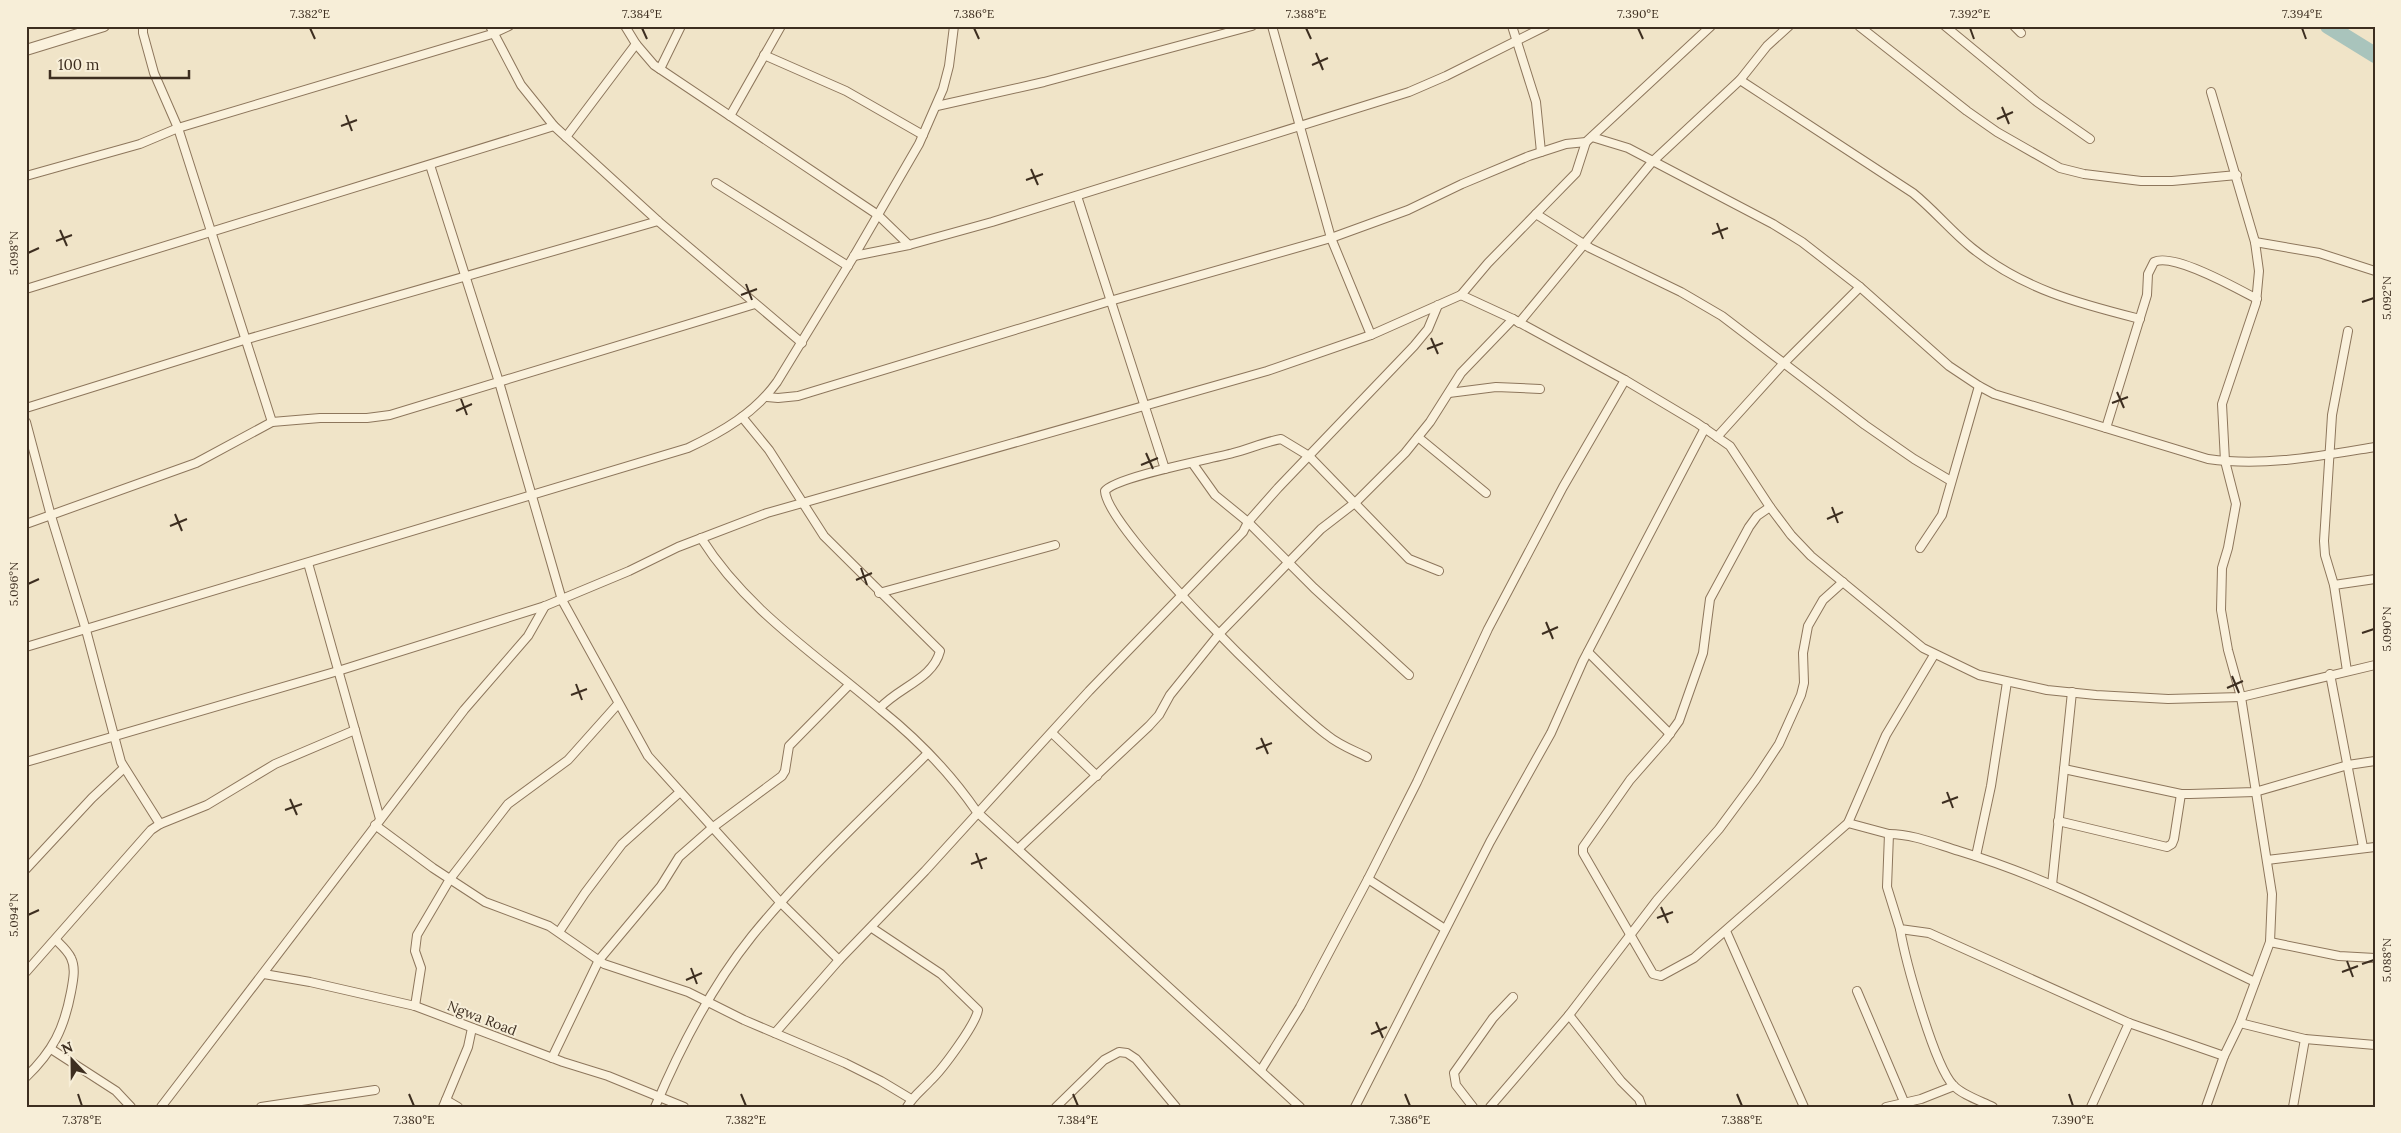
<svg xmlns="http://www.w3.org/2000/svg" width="2401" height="1133" font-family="Lora,serif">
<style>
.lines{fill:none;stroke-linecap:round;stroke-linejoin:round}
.river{stroke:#a9c4bc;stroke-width:16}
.minor-casing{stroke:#8d765c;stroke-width:10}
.tertiary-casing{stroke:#8d765c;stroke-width:12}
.minor{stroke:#faf1dc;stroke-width:8}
.tertiary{stroke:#faf1dc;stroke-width:10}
.ticks{fill:none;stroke:#3d2e20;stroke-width:2}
.labels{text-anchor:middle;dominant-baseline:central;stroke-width:4;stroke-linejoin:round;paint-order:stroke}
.street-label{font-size:14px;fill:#3d2e20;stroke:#f7eed8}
.neatline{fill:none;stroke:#3d2e20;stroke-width:2}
.ticks-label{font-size:12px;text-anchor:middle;fill:#3d2e20}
</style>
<rect width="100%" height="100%" fill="#f0e4c8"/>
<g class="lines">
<!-- river -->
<path class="river" d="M2328,26L2375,55"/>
<!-- minor casing -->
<g class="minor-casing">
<g id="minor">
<path d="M143,26V33L154,73L178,128L272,422"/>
<path d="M490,26L521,85L554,126L658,221L802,343"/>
<path d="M625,26L636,44L654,65L878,215L909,245"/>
<path d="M1272,26L1331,238L1371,335"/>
<path d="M1512,26L1536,102L1541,152"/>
<path d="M1859,26L1967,111L1997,132L2060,168L2084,174L2141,181H2172L2237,175"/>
<path d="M1945,26L2037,102L2090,139"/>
<path d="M2014,26L2021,33"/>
<path d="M764,55L846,91L923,135"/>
<path d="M660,69L681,26"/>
<path d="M1740,80L1913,193C1934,210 1951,231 1972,248C2023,289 2077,303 2140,319"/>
<path d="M937,106L1044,82L1252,26"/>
<path d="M730,116L781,26"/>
<path d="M566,137L636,44"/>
<path d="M1592,137L1628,148L1773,224L1802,242L1860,287L1949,366L1979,386L1994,394L2208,459C2264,467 2320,456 2375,447"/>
<path d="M430,165L499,382L562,600L648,756L781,903L839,960"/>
<path d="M26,176L140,144L178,128L492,34L509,26"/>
<path d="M716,183L848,266"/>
<path d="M1077,196L1165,469"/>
<path d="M1536,214L1590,248L1681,292L1722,316L1865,425L1914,459L1951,481"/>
<path d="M2255,242L2319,253L2375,271"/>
<path d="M854,256L909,245L992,222L1409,92L1446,76L1546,26"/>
<path d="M26,289L554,126"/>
<path d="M1461,295L1513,319L1625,380L1697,423L1730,446L1770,507L1791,535L1811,556L1923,648L1979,675L2047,690L2096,695L2168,699L2241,697L2375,665"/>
<path d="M1519,323L1652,162L1740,80L1767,46L1789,26"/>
<path d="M1449,393L1496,387L1540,389"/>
<path d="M767,397L778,398L798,396L1110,301L1331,238L1408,210L1462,184L1529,156L1566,144L1586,142L1711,26"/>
<path d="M26,408L244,340L658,221"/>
<path d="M742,417L769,450L824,536L940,651C933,679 899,687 880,708"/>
<path d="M26,422L51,516L86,630L121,762L160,824"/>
<path d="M2106,428L2147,295L2148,274L2154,262C2173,252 2238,289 2257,299"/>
<path d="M1418,437L1486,493"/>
<path d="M1717,437L1783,364L1860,287"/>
<path d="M1193,464L1215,495L1248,522L1314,588L1409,675"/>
<path d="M1770,507L1757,516L1749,527L1710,599L1703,653L1679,721L1666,739L1630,780L1583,847V853L1653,974L1661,976L1694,958L1848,823L1886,735L1934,655"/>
<path d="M26,524L196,463L272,422L320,418H367L390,415L755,304"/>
<path d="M701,538C747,611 817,655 881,710C917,739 951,774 977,812L1300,1107"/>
<path d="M1920,548L1942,515L1979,386"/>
<path d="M308,563L380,819"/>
<path d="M2334,585L2375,579"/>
<path d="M879,593L1055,545"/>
<path d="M26,647L688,448C722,432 755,413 777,382L854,256L919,144L943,89L949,66L954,26"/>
<path d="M1588,652L1670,734"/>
<path d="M2347,671L2334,585L2325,555L2324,541L2332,415L2348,331"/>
<path d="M2330,674L2363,847"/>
<path d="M1052,733L1097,776"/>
<path d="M1367,757C1353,750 1339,745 1327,735C1288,706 1107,530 1105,491C1115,477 1211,459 1233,453C1249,449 1264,442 1281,439L1309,456L1409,559L1439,571"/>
<path d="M26,762L338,671L545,606L629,571L678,547L767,513L1267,371L1371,335L1461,295L1488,263L1576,173L1586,142"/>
<path d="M2064,769L2181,794H2190L2255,792L2348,765L2375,761"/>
<path d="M2058,821L2167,847L2172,844L2174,839L2181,794"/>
<path d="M1848,823L1889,834L1887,887L1900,929L1929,933L2129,1023L2224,1056L2240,1023L2270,942L2272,894L2241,697L2228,650L2221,610L2222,568L2228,548L2236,504L2225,461L2222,404L2256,303L2259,271L2255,242L2211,92"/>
<path d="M375,825L433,868L485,902L549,926L604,964L688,992L744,1020L845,1063L881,1081L911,1099"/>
<path d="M1889,834C1913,834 1936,844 1959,851C2062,882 2158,936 2255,982"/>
<path d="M1018,849L1149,726L1159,715L1170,695L1220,633L1321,529L1356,502L1405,453L1430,422L1461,373L1513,319"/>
<path d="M1976,856L1991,786L2007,682"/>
<path d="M2267,860L2375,847"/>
<path d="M26,869L92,798L124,768"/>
<path d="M1368,879L1445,929"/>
<path d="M2052,885L2072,692"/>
<path d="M872,928L941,974L978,1010C976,1024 942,1070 930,1081C922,1090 913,1096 907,1107"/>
<path d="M1900,929C1905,959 1934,1065 1953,1085C1962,1095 1981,1101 1993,1107"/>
<path d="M1726,931L1804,1107"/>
<path d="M559,932L585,893L622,844L680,792"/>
<path d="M2270,942L2339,956L2375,958"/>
<path d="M26,972L151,830L160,824L207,805L275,764L355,730"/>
<path d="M264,974L310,982L415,1006L563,1062L608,1076L684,1107"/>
<path d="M1857,991L1905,1104"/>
<path d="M415,1006L421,968L415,951L417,935L450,879L508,804L568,760L618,704"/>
<path d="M1569,1015L1621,1081L1639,1099L1642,1107"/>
<path d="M2240,1023L2305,1039L2375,1045"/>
<path d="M775,1033L839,960L925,871L1089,691L1243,532L1248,522L1278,488L1414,346L1428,329L1438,305"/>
<path d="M51,1049L116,1091L131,1107"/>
<path d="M552,1058L599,960L661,886L679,857L712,828L782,776L785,771L789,746L849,685"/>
<path d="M1261,1070L1300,1007L1368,879L1417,782L1488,629L1563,487L1625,380"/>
<path d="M26,1077C53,1051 64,1029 71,992C73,981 76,968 71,958C68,951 61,945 56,940"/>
<path d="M446,1100L458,1107"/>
<path d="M161,1107L464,710L528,636L545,606"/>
<path d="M261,1107L375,1090"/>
<path d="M443,1107L468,1047L472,1028"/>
<path d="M655,1107C680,1048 711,987 752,936C803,873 869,812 927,754"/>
<path d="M1056,1107L1104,1060L1119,1052L1127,1053L1136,1059L1176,1107"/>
<path d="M1355,1107L1490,842L1551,733L1583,661L1705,428"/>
<path d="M1473,1107L1456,1085L1454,1073L1493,1018L1513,997"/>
<path d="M1490,1107L1569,1015L1657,900L1719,829L1756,779L1779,744L1801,695L1804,683L1803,653L1808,626L1823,600L1843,582"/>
<path d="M1886,1107L1921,1099L1954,1086"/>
<path d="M2091,1107L2129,1023"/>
<path d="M2206,1107L2224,1056"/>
<path d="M2293,1107L2305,1039"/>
</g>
</g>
<!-- tertiary casing -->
<g class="tertiary-casing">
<path id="tertiary" d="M26,50L104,26"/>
</g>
<!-- minor -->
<use href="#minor" class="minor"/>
<!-- tertiary -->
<use href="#tertiary" class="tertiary"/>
</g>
<!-- ticks -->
<path class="ticks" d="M310,28L315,39M642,28L647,39M974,28L979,39M1306,28L1311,39M1638,28L1643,39M1970,28L1974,39M2302,28L2306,39M1316,53L1323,70M1312,65L1328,58M2002,107L2009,124M346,115L352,131M1997,119L2013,112M341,126L357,120M1031,169L1038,185M1026,180L1043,174M1717,223L1723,239M60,230L67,246M1712,234L1728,228M56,241L72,235M28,253L39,248M746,284L752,300M741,295L757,289M2362,302L2374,298M1431,338L1438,354M1427,349L1443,343M2117,392L2124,408M461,399L467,415M2112,403L2128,397M456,411L472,404M1146,453L1153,469M1141,465L1158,458M1832,507L1838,523M175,514L182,531M1827,519L1843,512M170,526L187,519M861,568L867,585M856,580L872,573M28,584L39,579M1546,622L1553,639M2362,633L2374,629M1542,634L1558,627M2232,676L2239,693M576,684L582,700M2227,688L2243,681M571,695L587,689M1261,738L1268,754M1256,749L1272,743M1947,792L1953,808M290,799L297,815M1942,803L1958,797M285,810L302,804M976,853L982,869M971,864L987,858M1661,907L1668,923M28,915L39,910M1657,918L1673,912M2347,961L2353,977M2362,964L2374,960M691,968L697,984M2342,972L2358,966M686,980L702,973M1376,1022L1383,1038M1371,1034L1387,1027M78,1094L82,1106M409,1094L414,1106M741,1094L746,1106M1073,1094L1078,1106M1405,1094L1410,1106M1737,1094L1742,1106M2069,1094L2073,1106"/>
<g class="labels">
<!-- street labels -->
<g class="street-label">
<text transform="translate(482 1018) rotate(21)">Ngwa Road</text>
</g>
</g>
<!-- border -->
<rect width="2401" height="1133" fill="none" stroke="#f7eed8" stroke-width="55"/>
<!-- north arrow -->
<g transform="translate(72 1060) rotate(338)" stroke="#f7eed8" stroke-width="4" paint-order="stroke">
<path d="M0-4L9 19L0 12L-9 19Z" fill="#3d2e20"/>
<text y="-8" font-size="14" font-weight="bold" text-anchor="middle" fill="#3d2e20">N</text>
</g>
<!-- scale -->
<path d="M50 70v8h139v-8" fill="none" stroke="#3d2e20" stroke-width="2.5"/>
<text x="58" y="70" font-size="15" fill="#3d2e20" stroke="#f7eed8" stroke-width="4" paint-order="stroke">100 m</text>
<rect x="28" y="28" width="2346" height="1078" class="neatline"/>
<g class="ticks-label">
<text x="310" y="18">7.382°E</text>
<text x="642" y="18">7.384°E</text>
<text x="974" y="18">7.386°E</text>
<text x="1306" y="18">7.388°E</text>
<text x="1638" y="18">7.390°E</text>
<text x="1970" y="18">7.392°E</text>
<text x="2302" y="18">7.394°E</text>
<text transform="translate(14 253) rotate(-90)" y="4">5.098°N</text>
<text transform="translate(2387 298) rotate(-90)" y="4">5.092°N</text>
<text transform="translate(14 584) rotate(-90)" y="4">5.096°N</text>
<text transform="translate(2387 629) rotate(-90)" y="4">5.090°N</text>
<text transform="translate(14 915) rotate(-90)" y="4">5.094°N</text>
<text transform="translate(2387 960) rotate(-90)" y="4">5.088°N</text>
<text x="82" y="1124">7.378°E</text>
<text x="414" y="1124">7.380°E</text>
<text x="746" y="1124">7.382°E</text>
<text x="1078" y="1124">7.384°E</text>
<text x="1410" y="1124">7.386°E</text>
<text x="1742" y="1124">7.388°E</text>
<text x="2073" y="1124">7.390°E</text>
</g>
</svg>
